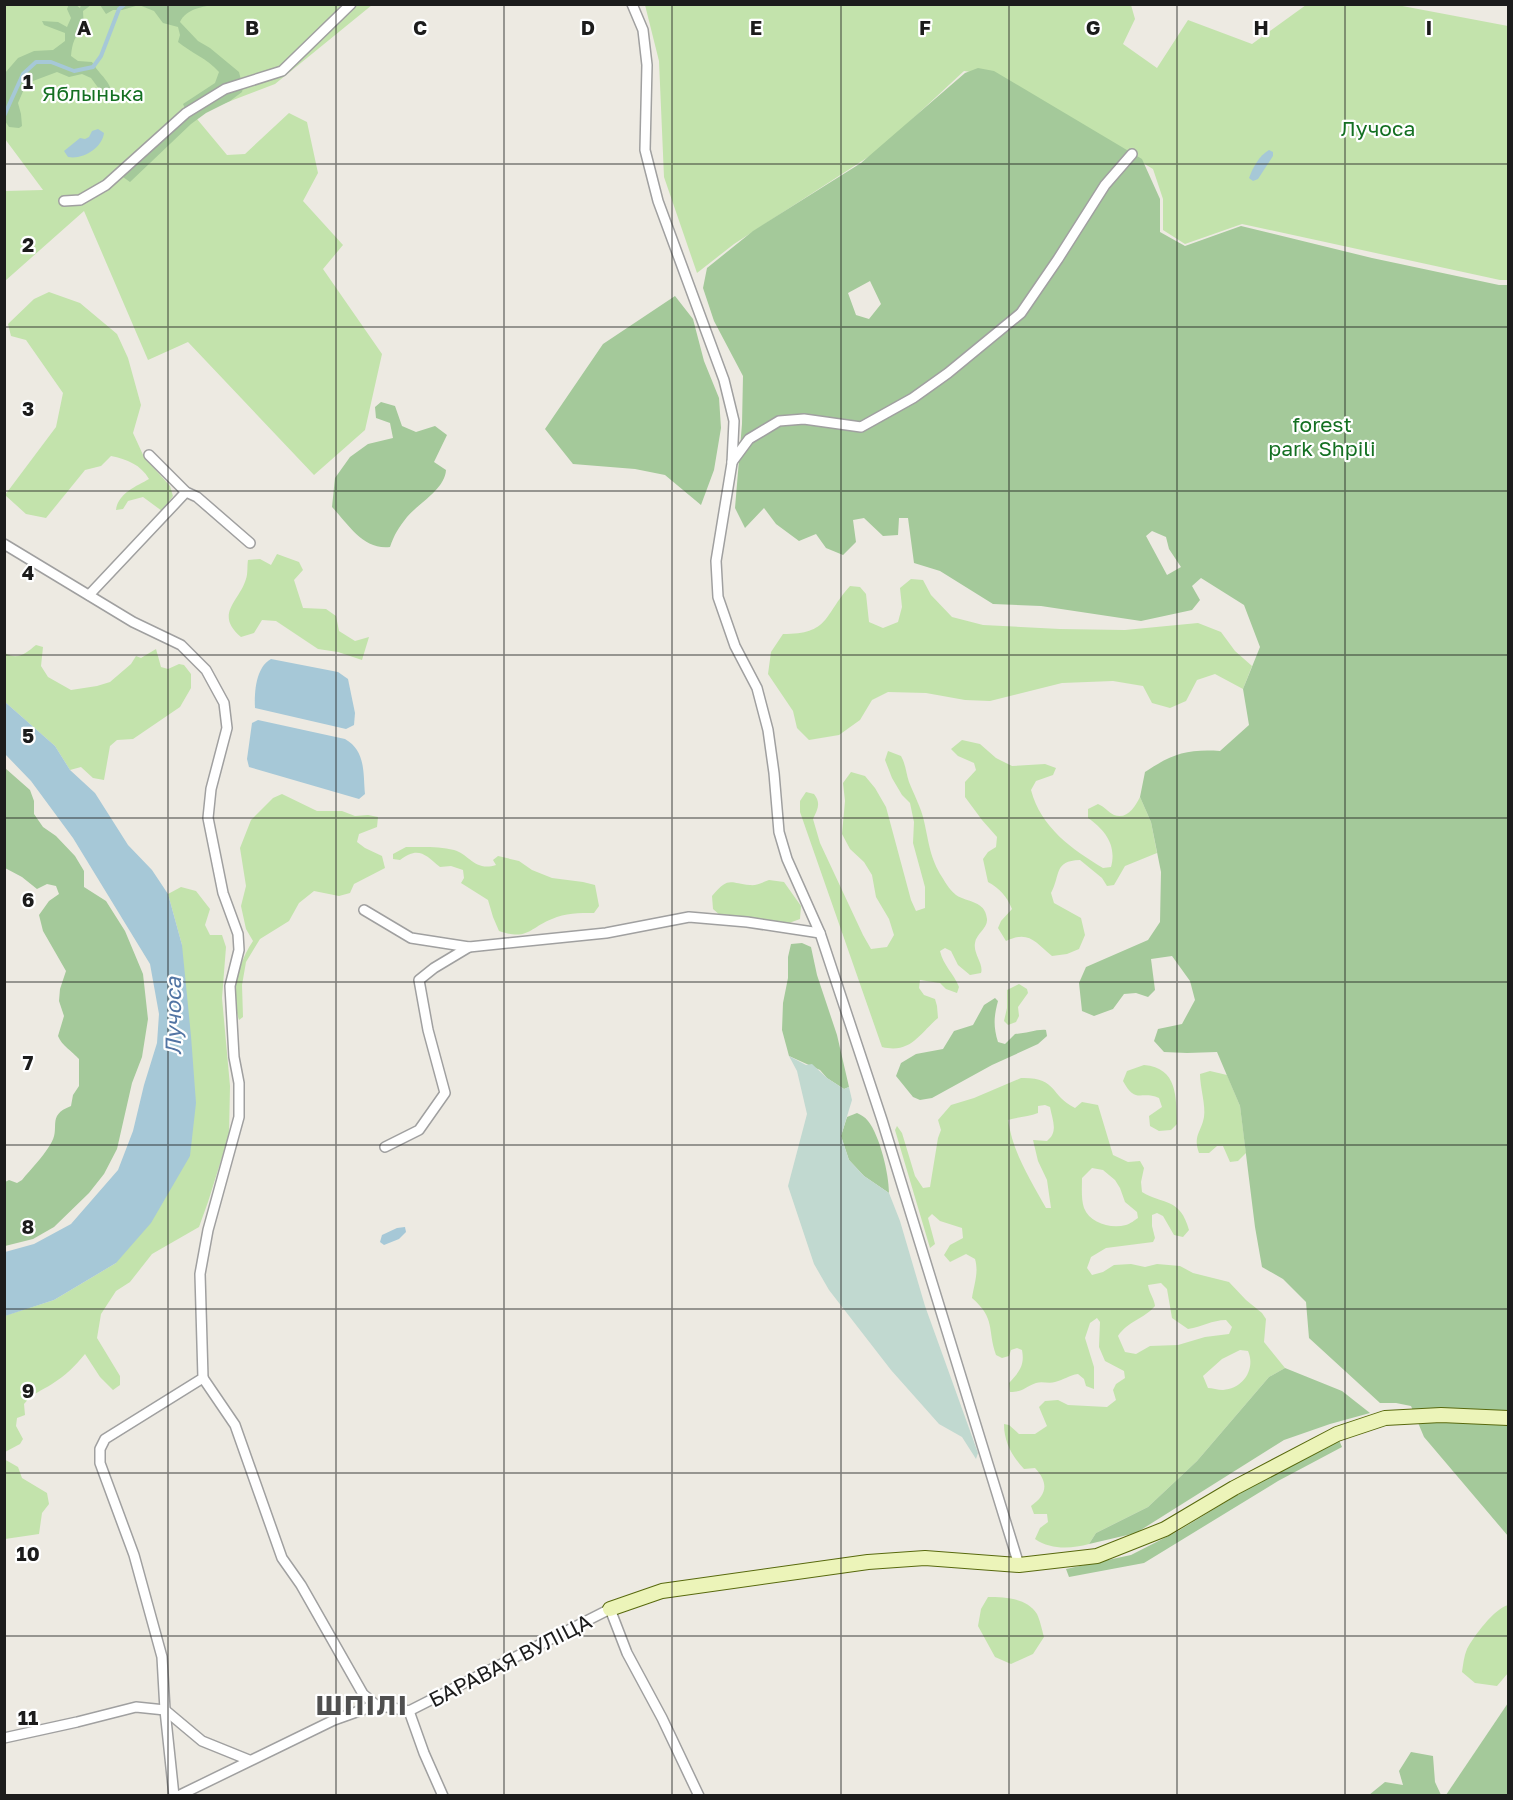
<svg xmlns="http://www.w3.org/2000/svg" width="1513" height="1800" font-family="'Golos Text',sans-serif">
<style>
.grass{fill:#c3e3ac;fill-rule:evenodd}
.forest{fill:#a4c99a;fill-rule:evenodd}
.wetland{fill:#c1d9d0}
.water{fill:#a6c8d7}
.lines{fill:none;stroke-linecap:round;stroke-linejoin:round}
.stream{stroke:#a6c8d7;stroke-width:4}
.street-casing{stroke:#a0a0a0;stroke-width:12}
.secondary-casing{stroke:#58690d;stroke-width:16}
.street{stroke:#fff;stroke-width:9}
.secondary{stroke:#ecf4b9;stroke-width:14}
.grid{fill:none;stroke:#1c1c1c;stroke-width:1.5;stroke-opacity:0.55}
.labels{text-anchor:middle;dominant-baseline:central;stroke-width:4.5;stroke-linejoin:round;paint-order:stroke}
.park-label{font-size:21px;fill:#147022;stroke:#fff}
.street-label{font-size:21px;fill:#1c1c1c;stroke:#fff}
.water-label{font-size:22px;font-style:italic;fill:#5174a3;stroke:#fff}
.district-label{font-size:27px;font-weight:bold;letter-spacing:1.5px;fill:#4f4f4f;stroke:#fff}
.grid-label{font-size:20px;text-anchor:middle;font-weight:bold;fill:#1c1c1c;stroke:#fff;stroke-width:4.5;stroke-linejoin:round;paint-order:stroke}
</style>
<rect width="100%" height="100%" fill="#edeae2"/>
<!-- grass -->
<g class="grass">
<path d="M5,5H372L275,84L207,110L197,119L227,155L245,154L289,113L307,122L318,173L303,201L343,245L323,269L382,354L365,430L314,475L188,342L148,360L84,211L5,281V191L43,190L5,139Z"/>
<path d="M645,5H1131L1135,19L1123,44L1157,68L1188,20L1252,44L1306,5H1397L1508,26V280H1500L1242,224L1185,244L1163,230V199L1153,169L998,76L964,71L879,150L734,244L697,273L664,177L659,61Z"/>
<path d="M49,292L80,303L117,334L128,358L141,405L133,433L144,457L170,486L173,496L162,511L143,497L128,501L123,509L116,510C118,493 137,486 149,479C141,465 127,459 111,456L101,466L85,470L46,518L26,514L5,495L56,427L63,393L26,340L11,336L8,324L34,299Z"/>
<path d="M277,554L299,562L303,570L294,580L303,608L326,609L336,616L339,631L355,641L369,637L362,660L338,652L318,649L276,621L262,620L254,633L241,637C214,614 239,602 246,579C248,574 247,566 248,560L260,559L271,565Z"/>
<path d="M911,579L923,580L931,595L952,617L983,625L1060,629L1125,630L1198,623L1221,632L1235,651L1252,666L1243,689L1215,674L1197,680L1186,701L1170,708L1152,703L1143,686L1113,681L1062,683L990,701L965,700L926,693L888,692L872,700L860,720L839,735L809,740L797,728L793,711L768,674L771,652L783,634C830,634 823,616 850,586L860,587L866,594L869,622L883,628L898,622L902,607L900,588Z"/>
<path d="M36,645L43,647L41,666L48,677L71,690L97,686L110,682L131,664L136,656L141,658L156,649L161,667L168,669L179,664L184,665L191,674V688L180,707L133,739L117,740L110,746L104,780L93,778L81,767L70,770L55,746L5,702V653C18,661 26,653 36,645Z"/>
<path d="M962,740L980,744L996,758L1012,766L1045,764L1056,768L1053,775L1036,781L1031,790C1041,828 1072,849 1103,868L1111,867C1117,845 1105,830 1088,818V809L1098,804C1105,807 1108,812 1114,815C1127,820 1135,807 1140,797L1151,822L1157,853L1125,866L1114,885L1107,886L1102,878L1080,860C1053,861 1061,875 1051,893L1054,903L1081,918L1085,935L1079,949L1067,954L1052,956C1035,942 1029,930 1006,941L998,928L1001,921L1012,909C1006,895 1000,889 988,882L983,859L988,852L996,847L997,837L982,820L965,797V782L976,770L974,763L958,756L951,749Z"/>
<path d="M888,751L901,756C906,765 906,773 909,782C914,795 921,807 924,821C929,843 930,858 942,877C946,884 951,891 956,895C968,903 985,900 987,919C988,928 976,934 975,943C973,954 984,964 981,973L970,975L958,965L951,951L945,948L940,951C943,965 954,974 959,987L957,993L946,989L940,983L920,980L919,988L924,995L935,999L937,1006L938,1018C919,1034 911,1054 882,1047L800,812V801L806,792L814,794C821,803 818,809 813,819L820,843L863,935L871,949L887,947L894,935L889,919L876,897L872,875L864,862L850,849L842,834L845,801L843,783L851,772L865,776L875,788L886,807L911,900L916,911L925,908V887L913,843L914,822L910,803L902,795L892,778L885,760Z"/>
<path d="M282,794L317,811H342L355,816L368,815L378,817L377,827L359,834L357,842L365,848L382,856L385,868L354,884L350,893L339,896L314,891L299,903L289,921L260,939L246,962L242,985L243,1017L239,1020C230,994 238,963 253,941L246,929L241,906L246,886L240,848L251,820L273,798Z"/>
<path d="M406,847C421,847 439,846 454,850C469,854 475,872 496,865L493,860L498,856L519,861L532,870L552,878L583,882L595,885L599,906L594,913C579,913 565,913 552,919C529,928 528,941 499,931L493,917L488,900L461,883L464,878L463,870L451,866L440,867C425,854 418,846 400,860L393,859V854Z"/>
<path d="M769,880L784,882L801,906L800,919L789,923L721,916L713,909L712,896C729,876 729,883 750,885C756,886 763,882 769,880Z"/>
<path d="M181,887L196,891L210,909L205,925L210,935H222L226,947L222,998L230,1086L229,1135L208,1202L199,1227L152,1254L130,1282L116,1291L101,1314L97,1338L120,1376V1385L113,1390L100,1377L85,1354C76,1365 65,1376 52,1384C41,1391 33,1393 24,1404L25,1415L17,1418L16,1426L23,1439L20,1444L5,1452L4,1316L54,1300L116,1263L182,945L168,894Z"/>
<path d="M1019,984L1027,989L1028,993L1018,1007L1019,1016L1016,1022L1008,1025L1004,1021L1007,1008V990Z"/>
<path d="M1144,1065C1178,1068 1176,1097 1177,1124L1171,1130L1159,1131L1150,1126L1149,1116L1162,1107L1159,1098C1140,1090 1136,1105 1123,1081L1127,1071Z"/>
<path d="M1210,1071L1227,1075L1240,1106L1246,1153L1238,1161L1230,1162L1223,1146H1217L1209,1153H1199C1193,1135 1201,1133 1204,1117C1206,1106 1200,1087 1200,1074Z"/>
<path d="M1021,1078C1058,1077 1049,1095 1075,1108L1082,1102L1098,1105L1113,1155L1128,1162L1140,1161L1144,1168L1141,1182L1142,1192C1163,1205 1180,1197 1189,1230L1183,1237L1174,1235L1163,1216L1157,1213L1152,1215V1226L1155,1238L1153,1242L1106,1248L1091,1257L1087,1268L1092,1275L1103,1272L1114,1265L1131,1264L1145,1267L1157,1264L1180,1266L1193,1273L1229,1282L1246,1300L1262,1313L1266,1319L1264,1342L1285,1368L1269,1377L1197,1461L1148,1507L1096,1533L1089,1544C1071,1549 1051,1550 1035,1539L1040,1528L1048,1522L1047,1514H1034L1031,1506C1047,1495 1049,1483 1035,1468L1024,1469C1012,1456 1004,1442 1004,1424L1009,1425L1019,1434H1035L1047,1426L1039,1407L1045,1401L1058,1400L1068,1405L1107,1407L1116,1400L1113,1390L1116,1384L1125,1378L1124,1371L1105,1361L1099,1347L1100,1322L1097,1318L1090,1323L1085,1338L1094,1367V1389L1086,1386L1084,1379L1078,1374C1069,1375 1064,1380 1055,1382C1049,1384 1042,1381 1036,1383C1025,1387 1023,1392 1010,1392L1009,1383C1019,1372 1025,1366 1022,1350L1017,1348L1011,1350L1009,1356L1002,1358L996,1355C987,1329 996,1319 972,1298C974,1284 979,1273 975,1259L966,1254L950,1262L944,1255L950,1245L963,1238L962,1228L940,1221L932,1214L928,1218L935,1244L930,1248L895,1130L897,1126L902,1133L915,1176L923,1188L930,1187L938,1138L941,1130L938,1120L951,1105L974,1098ZM1045,1105L1050,1107C1052,1119 1059,1132 1047,1141L1033,1140L1038,1161L1047,1180L1051,1208H1046C1030,1179 1013,1153 1008,1120C1017,1117 1029,1117 1038,1113V1106ZM1092,1168L1103,1170L1115,1180L1120,1188L1125,1202L1137,1212L1138,1218C1135,1220 1130,1224 1126,1225C1110,1229 1090,1223 1084,1208C1081,1199 1082,1188 1082,1178ZM1161,1283L1167,1289L1172,1318L1188,1329C1202,1327 1212,1320 1226,1320L1232,1327L1229,1334L1205,1337L1178,1345L1150,1346L1136,1354L1125,1352L1118,1336C1128,1321 1144,1319 1155,1306C1154,1298 1149,1293 1148,1285ZM1240,1350L1248,1351C1256,1369 1243,1389 1223,1390C1218,1390 1212,1388 1208,1388L1203,1376L1222,1359Z"/>
<path d="M4,1459L18,1467L22,1478L47,1493L49,1504L42,1513L39,1534L5,1539Z"/>
<path d="M988,1597C1005,1597 1027,1598 1037,1614C1040,1620 1042,1630 1044,1637L1033,1654L1011,1664L995,1657L978,1626L981,1609Z"/>
<path d="M1508,1605V1673L1497,1686L1475,1683L1462,1672C1463,1665 1464,1656 1467,1649C1474,1636 1494,1609 1508,1605Z"/>
</g>
<!-- forest -->
<g class="forest">
<path d="M69,4L76,5L80,8L81,5H91L83,11L84,29C74,35 72,45 71,56L78,61L92,62C99,75 113,82 112,98L105,97L91,78L82,74L69,77L57,72L33,81L24,89L18,103L21,114L22,126L19,128L9,127L5,121V73L18,58L34,51L53,50L65,41V33L44,25L42,21L58,22L67,27L71,18L67,9Z"/>
<path d="M100,5H216C203,6 186,9 180,22L198,41L210,48L239,72L243,88L242,92L230,101L206,113L191,124L130,182L123,177L124,172L189,117L183,104L215,83L219,72C207,58 191,53 178,42L180,35L178,27L163,23L154,11L139,5L122,10H113L106,14Z"/>
<path d="M978,68L994,71L1142,159L1160,199V232L1185,246L1241,226L1372,258L1499,285H1508V1536L1424,1437L1411,1406L1396,1403H1380L1309,1338L1306,1302L1283,1279L1262,1267L1255,1227L1240,1106L1217,1052L1187,1053L1164,1052L1154,1041L1158,1029L1182,1024L1195,1000L1190,981L1172,956L1151,959L1155,990L1148,997L1136,993L1124,994L1113,1009L1094,1016L1082,1011L1079,983L1086,967L1148,940L1160,922L1161,872L1151,822L1140,797L1145,772C1172,754 1187,749 1220,751L1249,725L1243,689L1260,647L1244,605L1201,578L1192,586L1200,600L1192,610L1141,621L1041,606L993,604L940,571L914,563L908,518H899L898,535L883,536L864,518L853,520L856,542L843,555L826,548L816,534L799,541L776,524L764,508L745,528L735,508L742,424L743,376L714,321L703,288L707,268L753,231L861,163L965,73ZM870,281L881,304L869,319L856,315L848,293ZM1152,531L1166,537L1169,549L1181,567L1167,575L1146,536Z"/>
<path d="M675,296L693,319L704,361L719,398L721,428L714,470L701,505L665,475L635,469L573,464L545,429L603,344Z"/>
<path d="M381,402L395,406L402,426L416,432L435,426L447,435L434,462L446,470C445,489 419,503 407,517C399,527 394,535 390,547C363,550 349,525 332,507L335,478L350,457L368,444L393,438L390,423L376,418L375,407Z"/>
<path d="M5,768L30,790L34,801V814L43,827L56,836L75,856L84,871V887L106,901L125,931L143,974L148,1019L142,1057L132,1083L117,1149L104,1174L89,1193L54,1227L33,1239L5,1246V1182L9,1180L17,1183L22,1180C31,1169 42,1158 50,1145C62,1128 45,1116 71,1106L73,1095L79,1086V1059C72,1051 62,1046 58,1036L64,1016L59,1001L60,989L66,971L43,931L39,915L49,901L59,894L56,886L47,884L37,889L22,877L5,868Z"/>
<path d="M802,943L811,947L817,975L837,1035L849,1087L844,1089L827,1078L820,1070L789,1056L782,1030L783,1003L788,978V957L791,944Z"/>
<path d="M995,998L998,1001C994,1016 993,1026 998,1042L1005,1044L1015,1034C1025,1034 1037,1029 1046,1030L1047,1036L1038,1044L992,1065L932,1098L920,1100L913,1097L896,1076L901,1063L916,1054L943,1049L954,1031L973,1025L984,1005Z"/>
<path d="M857,1113C861,1115 865,1117 868,1121C880,1136 889,1174 889,1193L864,1176L849,1160L841,1136L847,1117Z"/>
<path d="M1285,1368L1342,1391L1370,1413L1330,1424L1284,1440L1136,1533L1089,1544L1096,1533L1148,1507L1197,1461L1269,1377Z"/>
<path d="M1339,1440L1342,1447L1278,1481L1144,1563L1069,1577L1066,1569L1131,1555L1178,1531L1290,1463Z"/>
<path d="M1508,1703V1795H1446Z"/>
<path d="M1411,1752L1433,1756L1435,1782L1441,1795H1369L1385,1782L1403,1785L1399,1771Z"/>
</g>
<!-- wetland -->
<path class="wetland" d="M789,1056L806,1065L812,1064L827,1078L844,1089L849,1087L852,1100L841,1136L849,1160L864,1176L889,1193L900,1221L925,1306L978,1453L976,1459L962,1437L939,1424L891,1370L829,1290L814,1264L788,1186L807,1114L797,1071Z"/>
<!-- water -->
<g class="water">
<path d="M98,129L104,133C102,148 83,160 68,157L64,151L80,138L85,139L89,137L92,131Z"/>
<path d="M1269,150L1273,152V156L1258,179L1253,181L1249,178C1253,167 1259,156 1269,150Z"/>
<path d="M271,659L338,672L348,679L355,713L354,725L346,729L255,708C254,692 256,667 271,659Z"/>
<path d="M5,702L55,746L70,770L95,793L128,845L152,870L168,894L182,945L191,1036L196,1103L190,1156L151,1223L116,1263L54,1300L5,1316V1252L34,1244L71,1224L118,1170L133,1131L144,1085L157,1043L159,1014L150,964L73,838L31,781L5,754Z"/>
<path d="M258,720L345,739C366,751 363,773 365,794L359,799L249,767L247,759L252,723Z"/>
<path d="M405,1227L406,1232L399,1239L384,1245L380,1242L382,1235L397,1228Z"/>
</g>
<g class="lines">
<!-- stream -->
<path class="stream" d="M4,116L23,74L36,62H51L74,71L93,67L101,56L119,9L125,4"/>
<!-- street casing -->
<g class="street-casing">
<g id="street">
<path d="M632,4L643,30L647,65L645,150L658,201L724,380L734,421L732,463L716,561L718,597L735,646L757,688L768,730L774,773L779,832L787,859L820,933L882,1120L1019,1565"/>
<path d="M64,201L80,200L106,185L186,113L225,89L282,71L351,4"/>
<path d="M149,455L186,492L197,497L250,543"/>
<path d="M732,462L749,439L779,421L804,419L861,427L913,398L948,373L1021,313L1058,259L1105,185L1132,154"/>
<path d="M4,544L133,622L181,645L206,670L224,703L227,728L211,789L208,818L223,893L238,934L239,950L230,986L234,1057L239,1083V1117L208,1230L200,1274L203,1378L105,1439L100,1449V1463L134,1555L162,1657L165,1710L174,1796"/>
<path d="M89,595L186,492"/>
<path d="M364,910L411,938L469,947L434,968L419,980L428,1030L445,1093L419,1130L385,1147"/>
<path d="M469,947L606,933L689,917L747,922L820,933"/>
<path d="M203,1378L235,1425L282,1558L301,1585L363,1694L376,1705"/>
<path d="M409,1711L424,1753L443,1796"/>
<path d="M4,1738L77,1722L136,1707L165,1710L202,1741L249,1760"/>
<path d="M178,1796L334,1720L376,1705L409,1711L610,1609L627,1653L662,1718L699,1796"/>
</g>
</g>
<!-- secondary casing -->
<g class="secondary-casing">
<path id="secondary" d="M610,1609L662,1591L868,1562L925,1558L1019,1565L1097,1556L1165,1529L1234,1488L1337,1434L1385,1418L1441,1415L1508,1418"/>
</g>
<!-- street -->
<use href="#street" class="street"/>
<!-- secondary -->
<use href="#secondary" class="secondary"/>
</g>
<!-- grid -->
<path class="grid" d="M168,4V1796M336,4V1796M504,4V1796M672,4V1796M841,4V1796M1009,4V1796M1177,4V1796M1345,4V1796M4,164H1508M4,327H1508M4,491H1508M4,655H1508M4,818H1508M4,982H1508M4,1145H1508M4,1309H1508M4,1473H1508M4,1636H1508"/>
<g class="labels">
<!-- park labels -->
<g class="park-label">
<text x="93" y="93">Яблынька</text>
<text x="1378" y="128">Лучоса</text>
<text x="1322" y="424">forest<tspan x="1322" dy="24">park Shpili</tspan></text>
</g>
<!-- street labels -->
<g class="street-label">
<text transform="translate(510 1660) rotate(-27)">БАРАВАЯ ВУЛІЦА</text>
</g>
<!-- water labels -->
<g class="water-label">
<text transform="translate(172 1016) rotate(-90)">Лучоса</text>
</g>
<!-- district labels -->
<g class="district-label">
<text x="362" y="1705">ШПІЛІ</text>
</g>
</g>
<g class="grid-label">
<text x="84" y="35">A</text>
<text x="252" y="35">B</text>
<text x="420" y="35">C</text>
<text x="588" y="35">D</text>
<text x="756" y="35">E</text>
<text x="925" y="35">F</text>
<text x="1093" y="35">G</text>
<text x="1261" y="35">H</text>
<text x="1429" y="35">I</text>
<text x="28" y="89">1</text>
<text x="28" y="252">2</text>
<text x="28" y="416">3</text>
<text x="28" y="580">4</text>
<text x="28" y="743">5</text>
<text x="28" y="907">6</text>
<text x="28" y="1070">7</text>
<text x="28" y="1234">8</text>
<text x="28" y="1398">9</text>
<text x="28" y="1561">10</text>
<text x="28" y="1725">11</text>
</g>
<!-- border -->
<rect width="1513" height="1800" fill="none" stroke="#1c1c1c" stroke-width="12"/>
</svg>
